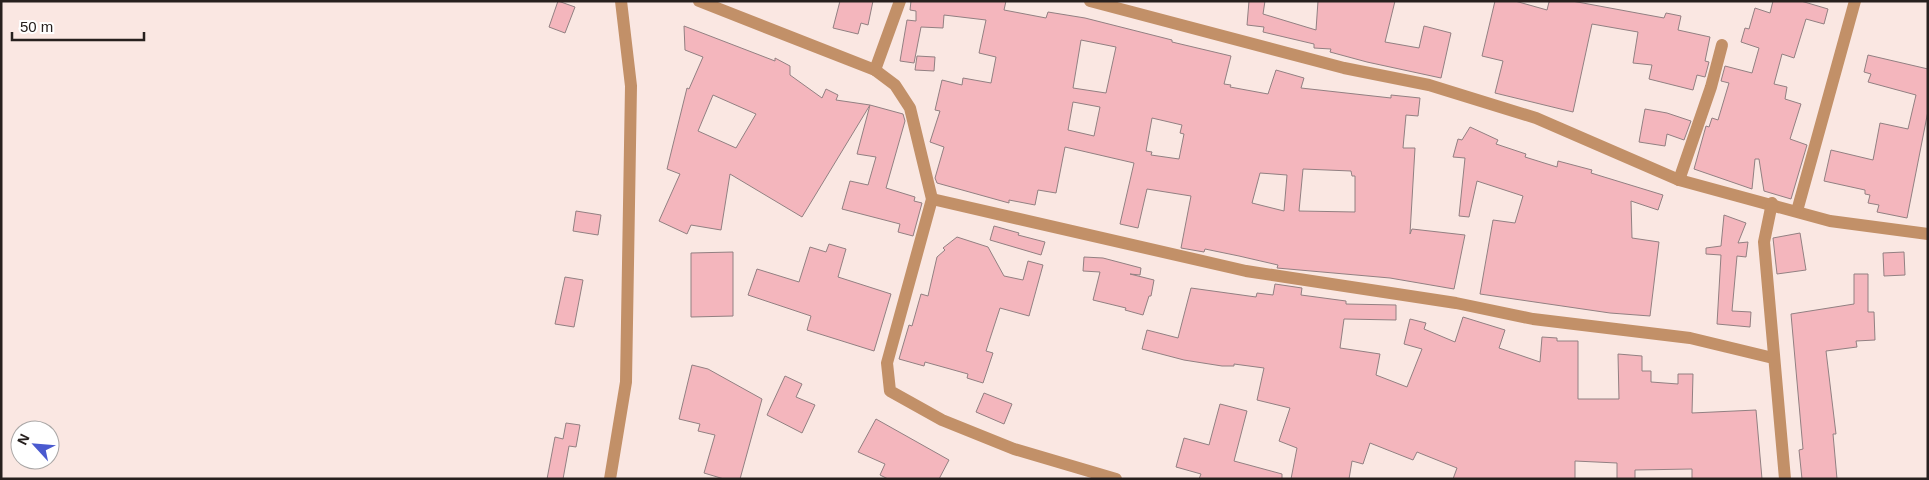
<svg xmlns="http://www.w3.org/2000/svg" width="1929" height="480" font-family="Helvetica,sans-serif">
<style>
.building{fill:#f4b6bd;stroke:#928082;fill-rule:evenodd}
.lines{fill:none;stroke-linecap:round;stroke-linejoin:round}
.street{stroke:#c29068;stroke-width:12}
</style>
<rect width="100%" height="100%" fill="#fae7e2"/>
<!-- building -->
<g class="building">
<path d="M558,1L575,7L565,33L549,27Z"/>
<path d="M840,1H873L868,25L861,23L858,34L833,28Z"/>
<path d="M911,1H1006L1004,10L1046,18L1048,12L1085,18L1172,40V42L1231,56L1224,84L1231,85L1230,87L1268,94L1276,70L1304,78L1301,88L1391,98V95L1420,98L1418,116L1406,115L1403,148H1415L1410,234L1412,229L1465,235L1454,289L1390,278L1277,268L1278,265L1239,256L1205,249L1204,252L1181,248L1191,196L1147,189L1138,228L1120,224L1134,163L1065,147L1056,193L1038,190L1035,205L1009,200V203L937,183L935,178L944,147L930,142L940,111L935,110L942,80L962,85L963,78L991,83L996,57L979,53L986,20L944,15L943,28L921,27L914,63L900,61L907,20L916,21V11L910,10ZM1081,40L1116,47L1106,93L1073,88ZM1073,102L1100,107L1094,136L1068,130ZM1152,118L1182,125L1180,133L1184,134L1179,159L1151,155L1152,152L1146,151ZM1303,169L1351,171L1352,176H1355V212L1299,211ZM1260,173L1287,175L1284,211L1252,203Z"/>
<path d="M1249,1H1265L1263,14L1316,30L1318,1H1395L1385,42L1419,48L1424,26L1451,33L1441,78L1367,62L1330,52L1331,49L1314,48V44L1263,32L1264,27L1247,25Z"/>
<path d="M1495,1H1515L1547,10L1549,2L1552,1H1572L1664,18L1666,13L1681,16L1678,30L1710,37L1705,61L1709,62L1705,77L1697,75L1693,90L1649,79L1652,65L1633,63L1638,32L1592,24L1573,112L1495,93L1503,61L1482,56Z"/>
<path d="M1773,1H1801L1828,9L1824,24L1806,19L1794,58L1782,54L1774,84L1787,87L1785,99L1801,104L1790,139L1807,145L1791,199L1764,191L1759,159H1755L1752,189L1694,169L1706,126L1709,127L1712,118L1718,120L1729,83L1721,81L1725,66L1752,73L1759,48L1741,42L1745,28L1749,29L1755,8L1770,13Z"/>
<path d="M684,26L775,61V58L790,66V75L822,98L826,89L838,95L836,100L870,105L802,217L730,174L721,230L691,225L687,234L659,221L680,174L667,169L687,88L689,89L703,57L685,50ZM713,95L756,114L736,148L698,131Z"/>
<path d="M1868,55L1928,69V111L1907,218L1877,212L1879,205L1868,203L1870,195L1865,194V190L1824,181L1831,150L1873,160L1880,123L1908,129L1916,95L1868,82L1871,74L1864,72Z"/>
<path d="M917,56L935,57L934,71L915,70Z"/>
<path d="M870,105L903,114L905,121L886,188L915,197L914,201L922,203L913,236L898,232L900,224L842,209L850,181L868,185L876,157L857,154Z"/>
<path d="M1645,109L1667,113L1691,121L1684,140L1667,134L1665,146L1639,142Z"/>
<path d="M1470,127L1498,140L1496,144L1526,154L1525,157L1557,167L1558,161L1592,170L1591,173L1663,195L1658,210L1631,201L1632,238L1659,242L1650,316L1610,313L1480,294L1493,220L1515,223L1523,196L1477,181L1469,217L1459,216L1465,158L1453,157L1458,139L1462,140Z"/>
<path d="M576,211L601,215L598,235L573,231Z"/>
<path d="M1724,215L1746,223L1738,243L1748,242L1746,257L1737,256L1732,311L1751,312L1750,327L1717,324L1721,255L1706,254V248L1721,246Z"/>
<path d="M994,226L1019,233L1018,235L1045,242L1041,255L990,240Z"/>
<path d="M1800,233L1806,270L1777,274L1773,238Z"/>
<path d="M957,237L988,247L1004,276L1023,280L1028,261L1043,265L1029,316L1000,308L986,351L993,353L983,383L967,378L968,374L925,362L924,366L899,359L909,325L912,326L921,294L928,296L937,257L945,250L943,248Z"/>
<path d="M829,244L846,249L838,277L891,294L874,351L807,330L811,316L748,295L757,269L799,282L810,247L826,252Z"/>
<path d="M733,252V316L691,317V253Z"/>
<path d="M1904,252L1905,275L1884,276L1883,253Z"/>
<path d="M1084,257L1103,258L1141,268L1140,275L1130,274L1154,280L1151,296H1149L1143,315L1125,310L1126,308L1093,300L1100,272L1083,271Z"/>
<path d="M1854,274H1868V312H1874L1875,340L1856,341L1857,347L1826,351L1836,434H1833L1837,479H1802L1799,450L1803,449L1791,314L1854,304Z"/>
<path d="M565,277L583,280L574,327L555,324Z"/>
<path d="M1275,284L1302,288L1301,295L1346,301V304L1396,305V320L1344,319L1340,348L1380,354L1376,375L1407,387L1422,349L1404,344L1410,319L1426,323L1424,329L1455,342L1463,317L1505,330L1499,348L1540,362L1542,337L1557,338V341H1578V399H1619L1618,354L1642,356V371H1651V382L1678,384V374H1693L1692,413L1756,410L1762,479H1692V469L1635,470V479H1617V463L1575,461V479H1453L1457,468L1417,452L1413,460L1370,443L1363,464L1352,461L1349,479H1291L1297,448L1279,441L1290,408L1257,400L1264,368L1234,364V366H1222L1184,360L1142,349L1147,330L1178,338L1191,288L1256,297L1257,293L1273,295Z"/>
<path d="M692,365L708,369L762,399L740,479H724L704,473L715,435L698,431L700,424L679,419Z"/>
<path d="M785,376L802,384L796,397L815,405L802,433L767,415Z"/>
<path d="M984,393L1012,404L1004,424L976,412Z"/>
<path d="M1220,404L1247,411L1234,461L1282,474V479H1199L1201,474L1176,467L1184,438L1209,445Z"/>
<path d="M876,419L949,460L939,479H888L880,475L885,464L858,452Z"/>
<path d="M566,423L580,425L576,447L569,446L563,479H547L555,437L563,439Z"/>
</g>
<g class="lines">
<!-- street -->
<g class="street">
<path d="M699,1L875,70L895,85L910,108L932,199L887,363L890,391L942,420L1014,449L1116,479"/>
<path d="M1090,1L1344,68L1429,85L1536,118L1679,180L1830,221L1928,234"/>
<path d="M875,70L900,1"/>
<path d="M1679,180L1711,87L1722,45"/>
<path d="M932,199L1246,271L1456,303L1533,319L1690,338L1773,358"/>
<path d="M1772,203L1764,242L1785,479"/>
<path d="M1797,211L1855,1"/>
<path d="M610,479L626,382L631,86L621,1"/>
</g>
</g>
<!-- border -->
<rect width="1929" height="480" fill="none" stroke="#27201e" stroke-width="5"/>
<!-- north arrow -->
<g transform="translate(35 445) rotate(296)"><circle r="24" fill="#ffffff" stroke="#a9a6a5"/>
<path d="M0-4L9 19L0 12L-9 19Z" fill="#4a5acf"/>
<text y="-8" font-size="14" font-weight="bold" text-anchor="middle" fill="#27201e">N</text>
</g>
<!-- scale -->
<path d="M12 32v8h132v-8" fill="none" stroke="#27201e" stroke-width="2.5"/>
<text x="20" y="32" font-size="15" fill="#27201e" stroke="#ffffff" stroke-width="4" paint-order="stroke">50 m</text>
</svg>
